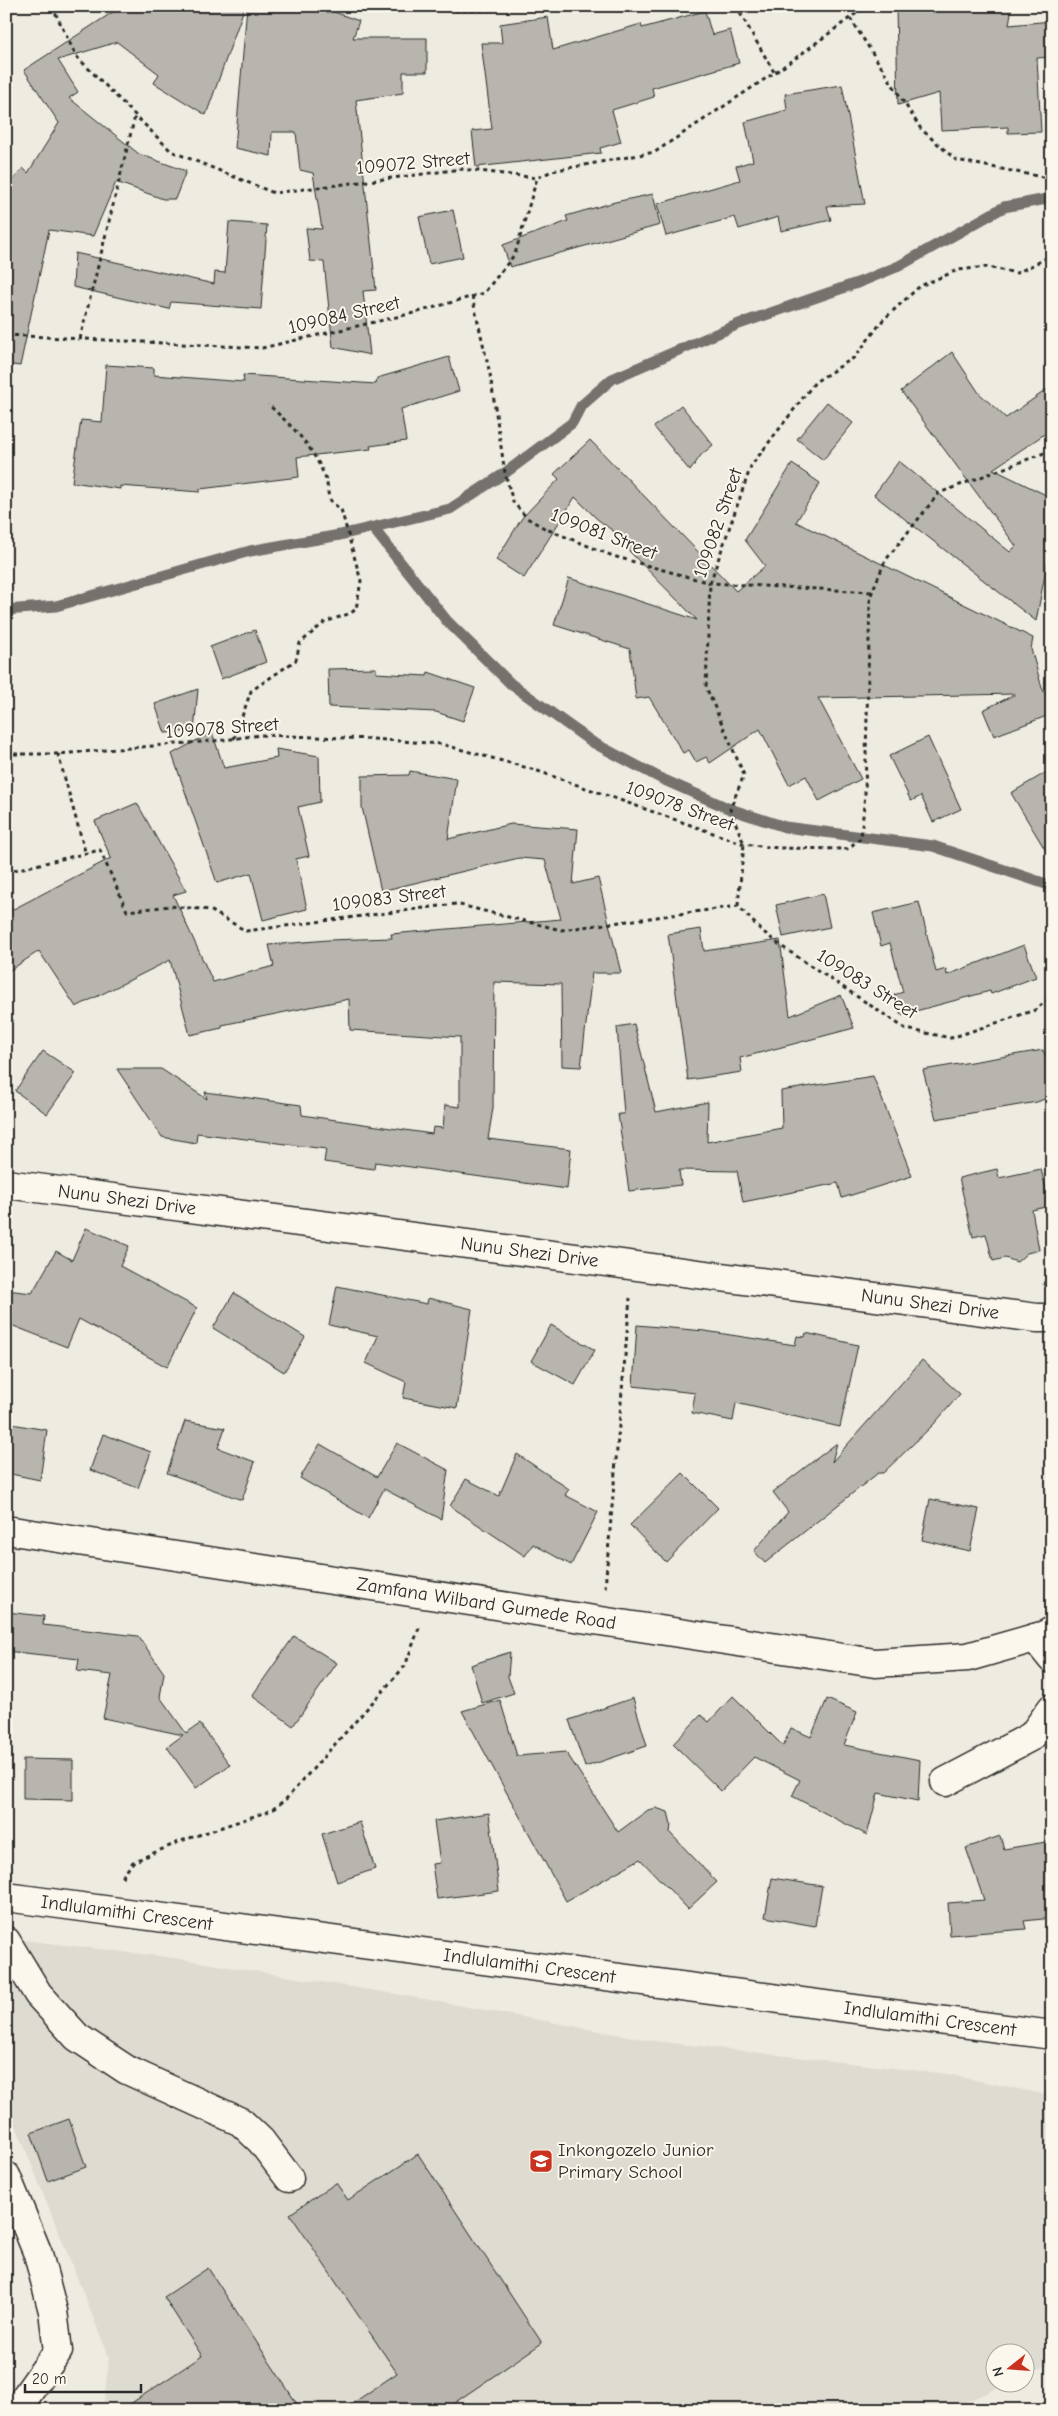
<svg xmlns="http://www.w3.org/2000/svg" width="1058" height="2416" font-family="'Comic Neue',sans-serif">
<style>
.built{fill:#dedbd1}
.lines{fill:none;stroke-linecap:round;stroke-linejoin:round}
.stream{stroke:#74726e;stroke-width:11}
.building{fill:#b8b5ae;stroke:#2b2b2b}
.minor-casing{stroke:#2b2b2b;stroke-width:31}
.path{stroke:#2b2b2b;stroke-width:3;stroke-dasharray:4 4;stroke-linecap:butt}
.minor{stroke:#fbf7ec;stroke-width:28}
.labels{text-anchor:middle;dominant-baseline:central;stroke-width:4;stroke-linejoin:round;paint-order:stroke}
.street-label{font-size:19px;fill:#2b2b2b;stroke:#fbf7ec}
.poi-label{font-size:19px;fill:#2b2b2b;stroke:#fbf7ec;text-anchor:start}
</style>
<rect width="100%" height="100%" fill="#eeebe0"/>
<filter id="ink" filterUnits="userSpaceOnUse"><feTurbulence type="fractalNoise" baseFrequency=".02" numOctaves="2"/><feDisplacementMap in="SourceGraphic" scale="10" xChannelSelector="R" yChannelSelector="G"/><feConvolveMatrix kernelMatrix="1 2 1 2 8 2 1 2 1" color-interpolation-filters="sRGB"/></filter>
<g filter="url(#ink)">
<!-- built -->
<path class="built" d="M6,1938L174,1958L413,1997L654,2041L947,2074L1052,2096V2363L1026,2375V2354H996V2384H1006L948,2410H103L109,2357L6,2101Z"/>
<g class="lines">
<!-- stream -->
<g class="stream">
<path d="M373,528L447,621L511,684L592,742L662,779L730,809L785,827L933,846L1052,886"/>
<path d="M6,610L56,606L250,551L340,535L450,509L505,473L572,423L581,406L612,379L739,324L860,282L899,266L1004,207L1052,198"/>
</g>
</g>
<!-- building -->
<g class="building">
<path d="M122,6H245L206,115L154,83L159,74L117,42L58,60L78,92L69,98L139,154L186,171L175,199H163L116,182L93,236L49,230L20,366L6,364V188L23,168L28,173L59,123L24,70Z"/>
<path d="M247,6H318L359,21L353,38H427V72H403V93L356,100L376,290L363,291L370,355L333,347L324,262L310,261L306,228L322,229L313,173L300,170L296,132H272L271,156L235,148Z"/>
<path d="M896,6H1012L1009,25L1052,21V57L1037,58L1041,132L1008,133V127L941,130L939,93L898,105Z"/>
<path d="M705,11L712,35L730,30L739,63L652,88L654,97L612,110L621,142L600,148L601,153L476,167L472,131L492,129L481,43H502L500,24L548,17L553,50L641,24L642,28Z"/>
<path d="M842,85L865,204L827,206L831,220L781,231L778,217L739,229L735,217L666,236L657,204L740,180L736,166L753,161L745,122L787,110L785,94Z"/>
<path d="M653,194L660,225L510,267L503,245L568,221L566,216L615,202Z"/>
<path d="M453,210L463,257L429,264L419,217Z"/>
<path d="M229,222L267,225L261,309L171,302L169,309L73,287L75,253L214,284L215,272L225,273Z"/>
<path d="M952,352L979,393L1006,418L1052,386V429L993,469L1052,498V553L1047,564L1036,621L874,495L899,461L1010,552L1016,546L901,391Z"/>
<path d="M449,357L459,391L401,409L406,441L370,446L371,449L297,457L299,477L200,489V492L120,486V489L72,482L81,420L102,422L106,365L154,368V375L244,382L243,375L376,384L377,378Z"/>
<path d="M827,402L853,423L823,460L797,439Z"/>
<path d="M681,405L713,445L701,455L690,471L654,427Z"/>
<path d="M590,440L736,591L765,566L745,540L792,464L820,483L796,522L1033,638L1031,649L1042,688L1052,705V714L994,736L983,710L1016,694L818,698L861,779L819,801L806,776L789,785L760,729L710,763L706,757L696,762L689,750L683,753L649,697L636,699L630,649L554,625L569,578L697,620L628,550L630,544L596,518L575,497L524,578L496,560L522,518L559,479L554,474Z"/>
<path d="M255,630L266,662L221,679L210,647Z"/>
<path d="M376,668V673L427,676L428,672L475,688L463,721L436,712L329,707L328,669Z"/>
<path d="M198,689L194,731L165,733L155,704Z"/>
<path d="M212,732L224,768L277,758L276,749L319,756L320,802L298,807L309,856L296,859L307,909L263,920L251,873L217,883L172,754Z"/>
<path d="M928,737L961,809L933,822L921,796L911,801L889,756Z"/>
<path d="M1052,769V861L1011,793Z"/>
<path d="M410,771L457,779L448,839L511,824L578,829L573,884L598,878L621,973H592L581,1067L562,1066L561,984L494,982L493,1108L488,1139L571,1149L567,1189L375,1162L374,1169L324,1162L326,1149L197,1133L196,1143L162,1137L117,1069H161L207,1099L205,1092L301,1105L302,1115L432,1134L433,1127L443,1128L445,1105L460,1107V1037L350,1030L349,999L222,1025V1028L190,1035L170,960L76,1007L39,951L6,973V913L111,858L95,821L137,803L186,891L173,895L213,982L274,966L269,945L328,940L392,938L391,934L561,919L545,860L519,858L381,891L362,807V776L409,775Z"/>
<path d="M823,894L830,927L783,937L776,905Z"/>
<path d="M919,902L936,972L946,969L947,975L1024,945L1036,977L991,994L990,991L901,1015L894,995L903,992L890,943L881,946L873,913Z"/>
<path d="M701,929L704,951L780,940L790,1016L841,995L854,1028L740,1058L742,1072L688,1080L668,934Z"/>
<path d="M634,1024L656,1112L708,1102L707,1142L782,1128L781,1091L873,1076L912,1176L842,1198L838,1183L743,1202L737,1171L679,1170L681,1185L629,1191L618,1114H624L617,1027Z"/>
<path d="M1043,1050L1052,1071V1096L1037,1102L936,1119L923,1070Z"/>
<path d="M43,1051L76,1073L47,1114L15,1091Z"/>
<path d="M997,1169L999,1178L1041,1169L1050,1206L1032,1210L1039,1250L1027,1253L1017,1262L1005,1258L993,1261L986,1234L973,1237L959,1178Z"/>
<path d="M86,1228L129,1246L120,1266L197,1308L167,1367L79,1319L67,1347L6,1323V1290L32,1293L56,1251L72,1260Z"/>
<path d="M337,1286L427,1304L428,1298L472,1309L457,1408L403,1398L406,1382L366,1363L378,1336L329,1325Z"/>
<path d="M234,1293L305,1337L284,1372L213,1328Z"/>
<path d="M551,1325L595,1350L575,1385L531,1361Z"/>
<path d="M637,1325L705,1331L795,1345L797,1336L805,1337L806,1333L858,1345L840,1427L736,1403L733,1421L692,1413L695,1393L633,1386Z"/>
<path d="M922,1360L960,1394L934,1424L883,1473H878L765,1563L754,1551L788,1512L773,1492L837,1443L832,1462Z"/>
<path d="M185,1421L225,1428L218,1448L255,1462L242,1500L167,1473Z"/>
<path d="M6,1423L47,1430L40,1480L6,1473Z"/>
<path d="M103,1434L151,1452L138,1488L90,1470Z"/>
<path d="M397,1443L448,1470L441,1519L384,1489L368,1518L300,1478L320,1444L377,1477Z"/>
<path d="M517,1454L569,1489L565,1495L598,1512L571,1565L533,1544L525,1556L450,1506L466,1479L499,1496Z"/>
<path d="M683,1473L718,1508L666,1562L630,1525Z"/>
<path d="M930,1499L979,1509L970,1551L922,1540Z"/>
<path d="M6,1612L44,1616L43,1625L138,1636L164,1673L160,1697L186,1733L200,1724L230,1765L196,1788L167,1747L183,1735L103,1718L112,1675L77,1671L79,1659L6,1651Z"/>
<path d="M294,1636L337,1663L293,1726L252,1696Z"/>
<path d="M510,1652L508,1677L514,1693L482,1703L471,1665Z"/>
<path d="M733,1696L783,1746L791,1728L811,1737L827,1699L857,1712L844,1745L920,1760L918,1801L878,1793L867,1835L792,1796L800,1780L754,1757L721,1791L673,1744L701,1715L709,1722Z"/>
<path d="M633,1698L647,1746L585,1767L569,1720Z"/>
<path d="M500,1700L517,1756L566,1752L618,1832L648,1810L656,1808L668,1812L671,1824L670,1833L717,1882L688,1909L640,1859L566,1901L462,1711Z"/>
<path d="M23,1759L73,1760V1800L23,1799Z"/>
<path d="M489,1813L499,1891L437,1899L432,1864L440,1863L434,1821Z"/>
<path d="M360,1822L375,1869L337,1882L322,1834Z"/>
<path d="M1000,1836L1004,1849L1052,1841V1918L1024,1921L1026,1929L950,1935L948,1903L984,1900L966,1848Z"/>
<path d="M772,1878L822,1886L815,1926L765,1917Z"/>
<path d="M69,2119L86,2167L48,2181L31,2133Z"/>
<path d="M418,2154L542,2343L444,2410H343L397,2373L290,2214L336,2183L348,2200Z"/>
<path d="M208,2268L301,2410H121L202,2356L164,2297Z"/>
</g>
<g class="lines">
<!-- minor casing -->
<g class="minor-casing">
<g id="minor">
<path id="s1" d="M6,1184L1037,1318H1052"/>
<path id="s2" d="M6,1530L875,1663L968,1657L1045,1635L1052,1631"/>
<path d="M1035,1638L1052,1659"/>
<path d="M945,1782L1032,1736L1052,1708"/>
<path id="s3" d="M6,1897L1052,2035"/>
<path d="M6,1941L38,1994L77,2037L127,2070L241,2122L261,2141L289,2178"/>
<path d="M6,2176L38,2254L53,2311L58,2351L16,2410"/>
</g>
</g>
<!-- path -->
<g class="path">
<path d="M52,6L76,56L171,151L274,193L462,169L537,178L552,171L655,152L789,63L866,6"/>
<path d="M391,6C428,10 481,14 516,6"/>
<path d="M736,6L774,72"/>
<path d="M850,18L921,129L956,160L1052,179"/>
<path d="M472,296L490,374L505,473L513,502L527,518L546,529L613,556L710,583L872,592"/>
<path d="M6,335L262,348L418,312L484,293L515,254L537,178"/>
<path d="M80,339L135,116"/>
<path d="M234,739L251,691L296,660L300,643L325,622L351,613L356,609L361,581L341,509C323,499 331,493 325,477C311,443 293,428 268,404"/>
<path d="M6,754H58L224,740L260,735L373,739L441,744L535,770L744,844L778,848L847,849L861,838L865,793L870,601L872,592L885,561L939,493L1052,450"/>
<path d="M58,754L86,855"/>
<path d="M6,872L100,850L127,911L170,906L210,910L246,931L456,904L561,930L738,906L761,930L781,946L906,1029L951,1038L1035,1010L1052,996"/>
<path d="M738,905L744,844L730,809L744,775L706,687L710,583L751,466L815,382L855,357L883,320L920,286L958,270L986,267L1017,273L1052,255"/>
<path d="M1044,1285L1052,1259"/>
<path d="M605,1588L630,1298"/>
<path d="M122,1877L133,1862L181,1841L272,1810L286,1799L405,1666L419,1628"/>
</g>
<!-- minor -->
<use href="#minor" class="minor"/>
</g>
</g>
<!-- icons -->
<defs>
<g id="school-square" transform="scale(1.25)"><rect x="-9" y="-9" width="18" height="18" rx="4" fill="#c8321e" stroke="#fbf7ec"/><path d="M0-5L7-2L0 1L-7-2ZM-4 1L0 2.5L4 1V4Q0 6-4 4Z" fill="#fff"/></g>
</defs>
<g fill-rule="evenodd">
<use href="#school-square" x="541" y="2161"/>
</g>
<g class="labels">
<!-- street labels -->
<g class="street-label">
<text transform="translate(413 163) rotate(-5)">109072 Street</text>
<text transform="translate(344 315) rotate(-13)">109084 Street</text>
<text transform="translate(718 523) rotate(-71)">109082 Street</text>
<text transform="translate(604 534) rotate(21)">109081 Street</text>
<text transform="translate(222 728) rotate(-4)">109078 Street</text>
<text transform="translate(680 806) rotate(20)">109078 Street</text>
<text transform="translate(389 898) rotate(-7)">109083 Street</text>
<text transform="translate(867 984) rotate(32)">109083 Street</text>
<text stroke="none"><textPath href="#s1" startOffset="122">Nunu Shezi Drive</textPath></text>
<text stroke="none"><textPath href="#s1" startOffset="528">Nunu Shezi Drive</textPath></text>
<text stroke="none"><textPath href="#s1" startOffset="932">Nunu Shezi Drive</textPath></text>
<text stroke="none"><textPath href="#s2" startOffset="486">Zamfana Wilbard Gumede Road</textPath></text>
<text stroke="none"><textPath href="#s3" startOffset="122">Indlulamithi Crescent</textPath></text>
<text stroke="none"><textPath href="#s3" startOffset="528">Indlulamithi Crescent</textPath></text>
<text stroke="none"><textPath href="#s3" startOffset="932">Indlulamithi Crescent</textPath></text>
</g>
<!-- poi labels -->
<g class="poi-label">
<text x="558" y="2150">Inkongozelo Junior<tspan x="558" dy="22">Primary School</tspan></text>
</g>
</g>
<!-- margin -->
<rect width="1058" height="2416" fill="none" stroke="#fbf7ec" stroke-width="25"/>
<rect x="12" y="12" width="1033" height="2391" fill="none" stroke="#2b2b2b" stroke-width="2" filter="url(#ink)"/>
<!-- north arrow -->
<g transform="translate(1010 2368) rotate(253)"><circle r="24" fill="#fbf7ec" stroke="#a8a59f"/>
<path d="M0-4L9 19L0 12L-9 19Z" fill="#c8321e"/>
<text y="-8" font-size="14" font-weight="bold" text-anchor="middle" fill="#2b2b2b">N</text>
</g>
<!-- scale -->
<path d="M25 2384v8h116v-8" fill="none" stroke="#2b2b2b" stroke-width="2.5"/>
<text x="32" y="2384" font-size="15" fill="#2b2b2b" stroke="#fbf7ec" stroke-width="4" paint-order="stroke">20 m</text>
</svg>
